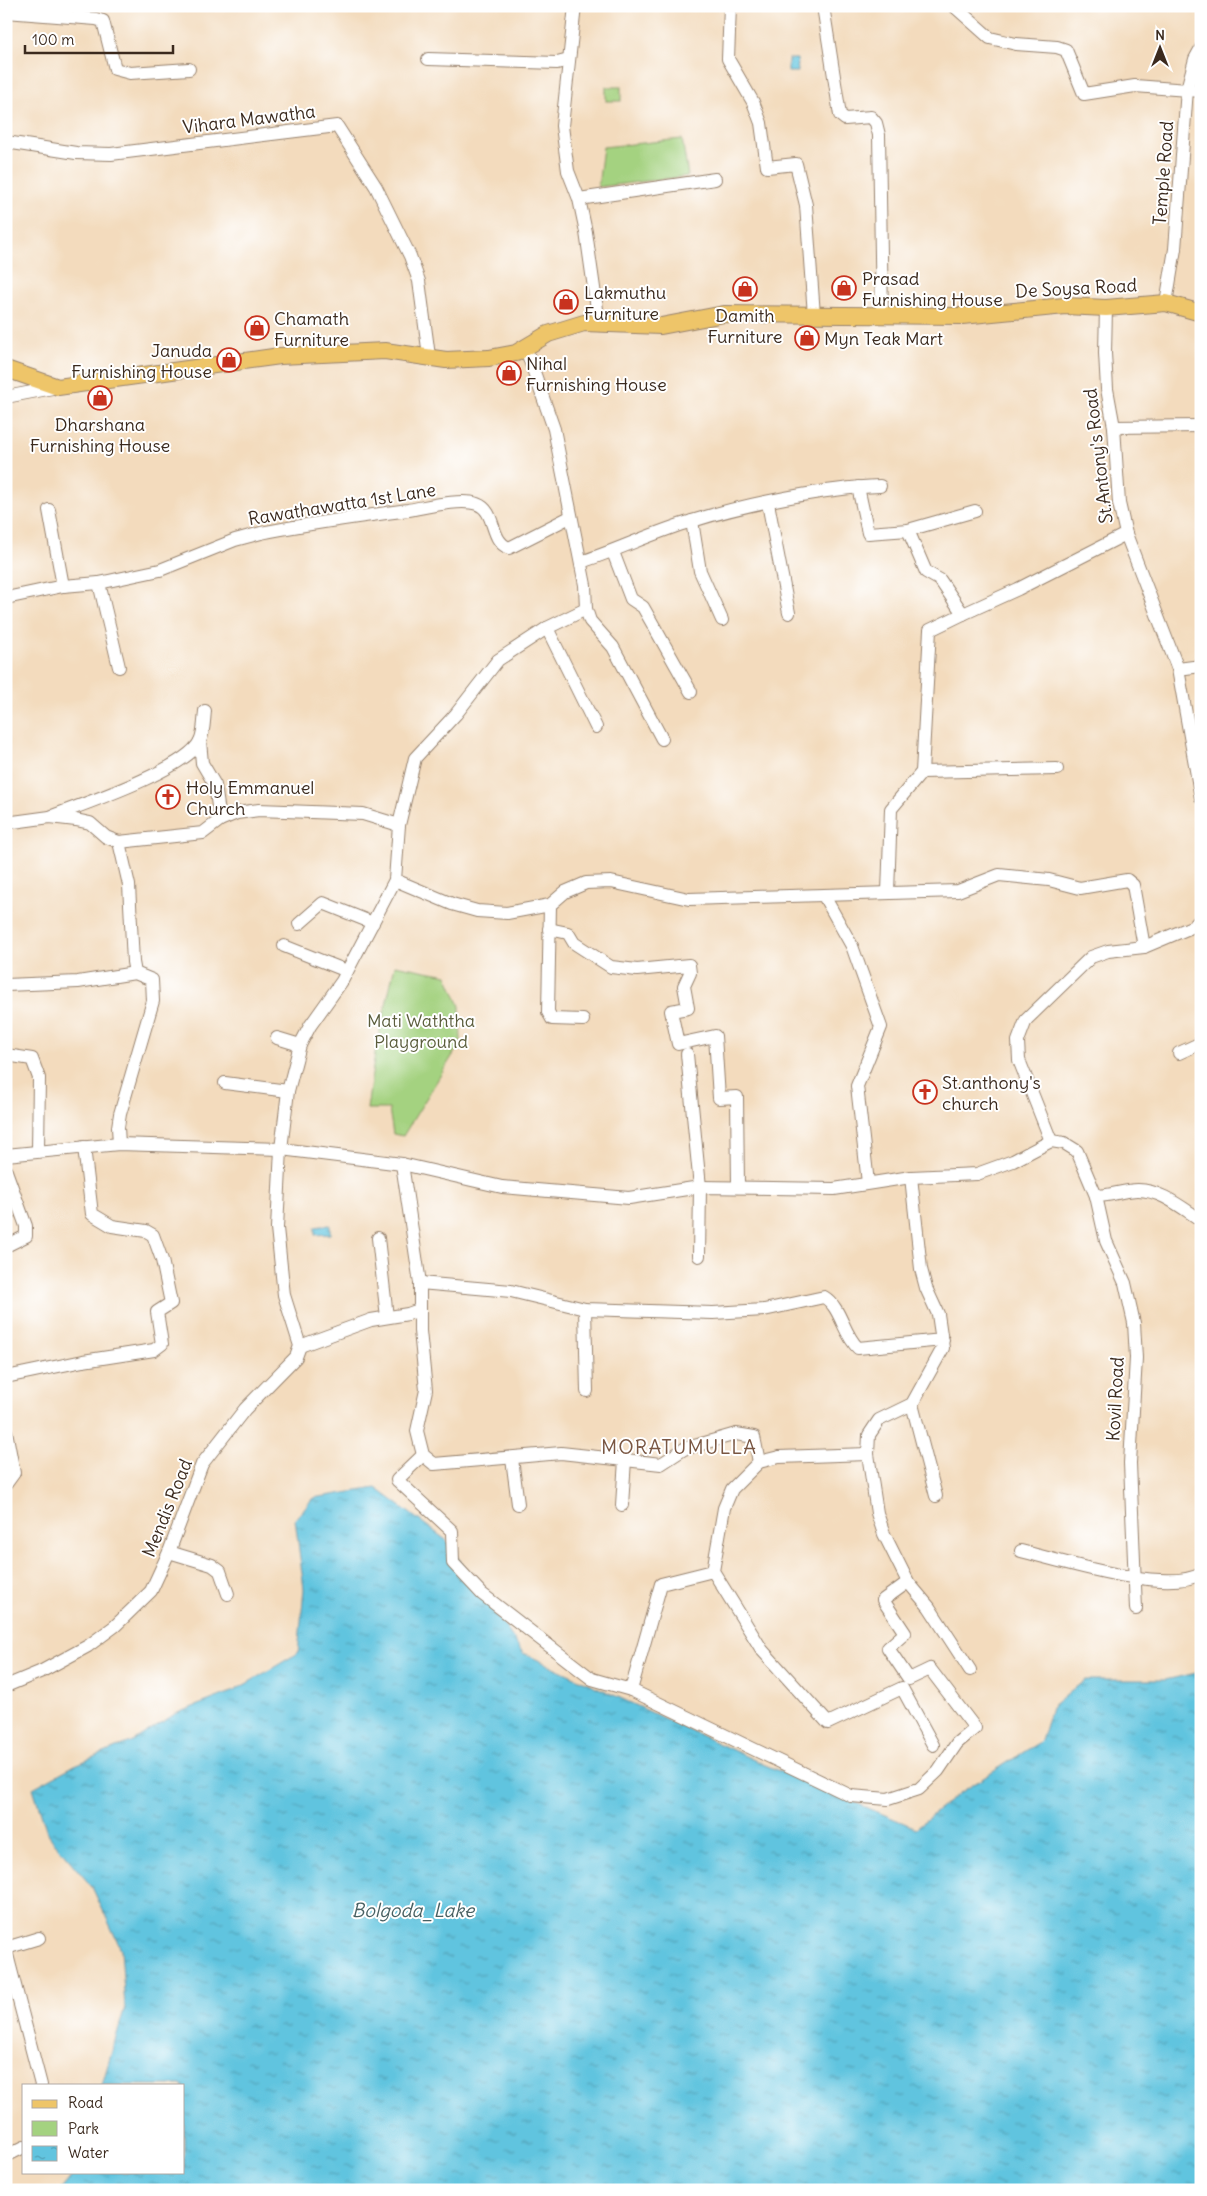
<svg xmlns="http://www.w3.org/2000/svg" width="1207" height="2196" font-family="Delius,sans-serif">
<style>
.green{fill:#a4d280;stroke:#707e4f}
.water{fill:url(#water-ripples);stroke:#4e777e}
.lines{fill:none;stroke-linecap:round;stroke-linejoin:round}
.minor-casing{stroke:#97826e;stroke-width:14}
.major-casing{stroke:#97826e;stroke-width:18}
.minor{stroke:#fff;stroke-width:12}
.major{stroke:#eec569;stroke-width:16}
.labels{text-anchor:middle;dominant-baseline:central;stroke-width:4;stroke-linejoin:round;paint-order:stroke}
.street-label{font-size:18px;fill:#3b2a1e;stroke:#fff}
.poi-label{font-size:18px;fill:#3b2a1e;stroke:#fff;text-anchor:start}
.park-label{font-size:18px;fill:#5a5c3b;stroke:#fff}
.water-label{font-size:19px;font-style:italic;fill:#486062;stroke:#fff}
.quarter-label{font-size:20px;letter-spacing:1px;fill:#795642;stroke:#fff}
</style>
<defs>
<pattern id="water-ripples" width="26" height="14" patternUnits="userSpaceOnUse" patternTransform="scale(1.25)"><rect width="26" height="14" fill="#61c4df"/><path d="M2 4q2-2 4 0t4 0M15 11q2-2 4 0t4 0" fill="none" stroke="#519fb4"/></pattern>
</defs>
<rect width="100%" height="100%" fill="#fff"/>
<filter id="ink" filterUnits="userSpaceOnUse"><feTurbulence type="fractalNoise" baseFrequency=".02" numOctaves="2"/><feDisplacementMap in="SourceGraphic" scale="10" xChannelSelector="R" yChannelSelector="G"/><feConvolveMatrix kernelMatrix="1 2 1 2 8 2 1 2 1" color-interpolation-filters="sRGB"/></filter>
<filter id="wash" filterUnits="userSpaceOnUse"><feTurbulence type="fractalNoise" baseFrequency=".0096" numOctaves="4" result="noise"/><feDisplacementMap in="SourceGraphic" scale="20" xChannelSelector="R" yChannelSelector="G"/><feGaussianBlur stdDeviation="1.12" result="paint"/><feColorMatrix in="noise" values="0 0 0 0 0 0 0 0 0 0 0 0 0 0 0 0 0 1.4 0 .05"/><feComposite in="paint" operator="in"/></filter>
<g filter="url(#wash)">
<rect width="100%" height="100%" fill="#f3dbbd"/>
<!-- green -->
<g class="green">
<rect x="606" y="87" width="15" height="14"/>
<path d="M682,139L688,176L598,187L603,147Z"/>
<path d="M395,965L447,975L460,1006L461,1042L403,1136L393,1134L389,1109H367L375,1053Z"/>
</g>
<!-- water -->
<g class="water">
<path d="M788,59H797L798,72H788Z"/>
<path d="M330,1225V1234L315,1235V1227Z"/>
<path d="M376,1488L446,1540L523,1653L765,1765L916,1828L957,1795L1041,1741L1051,1708L1085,1680H1165L1201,1672V2190H61L75,2172H184V2085H102L125,2007L121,1949L92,1887L48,1835L33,1788L75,1765L133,1741L175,1714L234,1691L298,1653L304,1589L295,1519L313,1498Z"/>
</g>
</g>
<g filter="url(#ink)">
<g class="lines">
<!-- minor casing -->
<g class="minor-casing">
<g id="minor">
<path d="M575,6L562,126L568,171L579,199L586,232L599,323"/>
<path d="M730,6L728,59L753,102L761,123L767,167L796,164L806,205L814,315"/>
<path d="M823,6L840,115L845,119L871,117L876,123L879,135L882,316"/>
<path d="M954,6L990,38L1016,44L1057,47L1066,50L1084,94L1135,86L1201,91"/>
<path d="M6,12L96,19L103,21L115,69L130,73L189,69"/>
<path d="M428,59L557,63L569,60"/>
<path d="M6,142L76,153L111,154L337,126L376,187L410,256L419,281L429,356"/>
<path d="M579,199L715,179"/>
<path d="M1166,303L1175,249L1187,89L1195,59L1201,48"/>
<path d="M1106,308L1105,353L1107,389L1114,427L1119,503L1126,534L1178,669L1201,798"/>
<path d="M526,349L554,429L585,585L586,609L590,621L613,647L662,739"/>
<path d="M6,397L58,387"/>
<path d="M1114,427L1201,426"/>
<path d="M858,487L868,533L908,530L975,511"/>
<path d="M768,503L789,613"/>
<path d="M49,510L63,586"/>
<path d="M692,521L700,571L722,620"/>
<path d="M613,552L631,599L643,607L691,692"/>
<path d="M581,562C618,550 654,532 692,521C746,504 825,488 880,486"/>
<path d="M99,583L119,667"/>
<path d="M6,598L63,586L99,583L160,570L235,540L261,533C310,523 359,517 408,510C426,507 461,498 477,504C497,511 489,541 509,548L570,517"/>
<path d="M963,614L1018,589L1126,534"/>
<path d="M547,628L586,609"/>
<path d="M1178,669L1201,666"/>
<path d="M200,741L202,763L215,785L220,820"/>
<path d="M922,772L1057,769"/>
<path d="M52,816C84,804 187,769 200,741C204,733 204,719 205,711"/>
<path d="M6,823L50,817L76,820L90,823L106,837L119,842L203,833L220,820L237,813L259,810L363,814L399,825"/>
<path d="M395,880L452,904L477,911L507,913L550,905L565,892L586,883L611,882L689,899L958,891L999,875L1049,880L1080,888L1127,880L1133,885L1144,947"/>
<path d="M888,892L891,809L922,772L930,630L963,614L940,580L926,572L908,530"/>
<path d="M824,896L852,946L881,1027L857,1086L868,1183"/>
<path d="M550,905L548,1012L552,1019L583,1020"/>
<path d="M299,924L323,903L373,923"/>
<path d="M549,929L568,933L574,943L611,967L637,970L689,965L690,973L684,986L688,1008L671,1011L678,1044L715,1036L719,1098L737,1097L738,1186"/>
<path d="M284,946L347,971"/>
<path d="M6,985L78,982L135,973"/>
<path d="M277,1038L300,1045"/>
<path d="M1179,1053L1201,1043"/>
<path d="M687,1054L700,1187L699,1256"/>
<path d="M6,1055L32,1059L39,1078L38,1150"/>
<path d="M225,1083L288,1091"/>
<path d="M1051,1141L1064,1143L1077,1151L1096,1196L1106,1241L1125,1283L1134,1323L1136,1358L1130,1463L1136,1609"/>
<path d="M1051,1141L1019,1060L1018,1041L1026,1020L1091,957L1108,951L1144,947L1194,926L1201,919"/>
<path d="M119,1144L118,1127L120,1114L153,1001L152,980L135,973L133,962L129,885L119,842"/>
<path d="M6,1155L119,1144L281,1149L402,1164L502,1187L629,1198L700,1187L834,1189L911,1177L977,1174L1013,1161L1051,1141"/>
<path d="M402,1164L420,1283V1331L426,1390L417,1431L423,1455L434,1464L561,1453L625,1460L622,1505"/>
<path d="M6,1171L26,1226V1236L6,1246"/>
<path d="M911,1177L921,1269L926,1288L938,1314L943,1348L912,1404L879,1420L869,1435L868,1454L877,1513L884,1534L908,1582L929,1607L970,1670"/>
<path d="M1096,1196C1111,1196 1124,1190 1138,1190C1161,1190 1182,1208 1201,1220"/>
<path d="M378,1238L387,1317"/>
<path d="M420,1283L511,1291L585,1309L713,1313L764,1310L824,1297C841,1307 843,1334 858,1348L943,1340"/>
<path d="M585,1309L587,1391"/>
<path d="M300,1346L371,1320L408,1314L419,1310"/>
<path d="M6,1377L83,1361L154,1350L162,1344L157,1312L171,1303L162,1260L153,1235L146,1231L112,1226L92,1214L84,1147"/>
<path d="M912,1404L936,1496"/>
<path d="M6,1431L14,1473L6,1484"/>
<path d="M868,1454L779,1457L759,1462L732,1489L724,1508L713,1571L762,1650L828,1723L902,1688L933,1745"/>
<path d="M423,1455L397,1480L452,1531L453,1563L482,1594L592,1679L631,1690L851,1796L888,1799L919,1789L938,1771L957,1743L975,1728L930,1669L909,1679L888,1648L905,1633L883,1600L908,1582"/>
<path d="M512,1459L518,1504"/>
<path d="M625,1460L661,1464L684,1449L736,1434L754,1437L759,1462"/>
<path d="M1021,1551C1062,1561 1165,1594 1201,1574"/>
<path d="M169,1552L212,1565L220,1571L228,1594"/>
<path d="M6,1686L42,1671L88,1646L115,1626L151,1591L169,1552L202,1464L245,1409L296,1357L300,1346L284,1295L277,1228L281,1149L288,1091L300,1045L310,1026L342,981L395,880L399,825L415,758L456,714L498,660L547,628L596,727"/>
<path d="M631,1690L661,1584L713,1571"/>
<path d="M6,1948L39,1938"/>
<path d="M6,1951L41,2085"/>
<path d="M6,2156L24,2147"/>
</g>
</g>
<!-- major casing -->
<g class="major-casing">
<path id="major" d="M6,369L58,387L280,356L385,351L446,360L489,358L516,353L548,334L584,323L661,326L724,314L962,316L1065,306L1106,308L1166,303L1201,313"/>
</g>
<!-- minor -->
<use href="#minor" class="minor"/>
<!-- major -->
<use href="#major" class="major"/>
</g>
</g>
<!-- icons -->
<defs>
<g id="shop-ring" transform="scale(1.25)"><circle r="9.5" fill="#fff" stroke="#c8321e" stroke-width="1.5"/><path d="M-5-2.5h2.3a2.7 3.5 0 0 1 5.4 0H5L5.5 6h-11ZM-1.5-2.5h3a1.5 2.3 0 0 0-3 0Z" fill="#c8321e"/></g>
<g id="church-ring" transform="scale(1.25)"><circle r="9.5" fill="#fff" stroke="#c8321e" stroke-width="1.5"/><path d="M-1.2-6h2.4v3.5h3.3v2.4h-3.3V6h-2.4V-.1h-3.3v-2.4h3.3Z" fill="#c8321e"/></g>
</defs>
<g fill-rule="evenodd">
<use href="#shop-ring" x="844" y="288"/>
<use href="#shop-ring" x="745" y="289"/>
<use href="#shop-ring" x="566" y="302"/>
<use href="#shop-ring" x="257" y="328"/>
<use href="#shop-ring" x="807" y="338"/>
<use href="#shop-ring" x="229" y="360"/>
<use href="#shop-ring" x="509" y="373"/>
<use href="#shop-ring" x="100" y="398"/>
<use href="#church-ring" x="168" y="797"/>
<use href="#church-ring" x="925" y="1092"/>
</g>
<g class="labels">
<!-- street labels -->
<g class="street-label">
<text transform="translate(249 119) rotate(-7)">Vihara Mawatha</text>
<text transform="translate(1163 173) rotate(-86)">Temple Road</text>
<text transform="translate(1076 288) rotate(-3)">De Soysa Road</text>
<text transform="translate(1098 456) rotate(-97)">St.Antony's Road</text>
<text transform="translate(342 504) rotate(-9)">Rawathawatta 1st Lane</text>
<text transform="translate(1115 1399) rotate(-87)">Kovil Road</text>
<text transform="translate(167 1508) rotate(-68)">Mendis Road</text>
</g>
<!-- poi labels -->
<g class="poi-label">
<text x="862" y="278">Prasad<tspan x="862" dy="21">Furnishing House</tspan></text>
<text x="584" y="292">Lakmuthu<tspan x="584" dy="21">Furniture</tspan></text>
<text x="745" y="315" text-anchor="middle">Damith<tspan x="745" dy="21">Furniture</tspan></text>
<text x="274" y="318">Chamath<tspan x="274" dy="21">Furniture</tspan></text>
<text x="824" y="338">Myn Teak Mart</text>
<text x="212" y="350" text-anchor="end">Januda<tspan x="212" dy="21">Furnishing House</tspan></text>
<text x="526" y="363">Nihal<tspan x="526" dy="21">Furnishing House</tspan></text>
<text x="100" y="424" text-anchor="middle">Dharshana<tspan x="100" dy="21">Furnishing House</tspan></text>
<text x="186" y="787">Holy Emmanuel<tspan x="186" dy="21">Church</tspan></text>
<text x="942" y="1082">St.anthony's<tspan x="942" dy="21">church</tspan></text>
</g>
<!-- park labels -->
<g class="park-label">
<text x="421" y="1020">Mati Waththa<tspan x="421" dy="21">Playground</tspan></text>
</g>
<!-- water labels -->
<g class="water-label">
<text x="413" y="1910">Bolgoda_Lake</text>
</g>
<!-- quarter labels -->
<g class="quarter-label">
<text x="679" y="1446">MORATUMULLA</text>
</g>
</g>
<!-- margin -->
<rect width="1207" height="2196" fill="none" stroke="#fff" stroke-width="25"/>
<!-- legend -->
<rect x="22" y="2084" width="162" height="90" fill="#ffffff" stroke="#b1aaa5"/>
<rect x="32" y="2100" width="25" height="8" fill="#eec569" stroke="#b1aaa5"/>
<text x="68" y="2108" font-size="15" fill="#3b2a1e">Road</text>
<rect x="32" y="2121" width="25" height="15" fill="#a4d280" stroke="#b1aaa5"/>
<text x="68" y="2134" font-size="15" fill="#3b2a1e">Park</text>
<rect x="32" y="2146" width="25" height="15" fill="url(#water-ripples)" stroke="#b1aaa5"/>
<text x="68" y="2158" font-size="15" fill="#3b2a1e">Water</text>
<!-- north arrow -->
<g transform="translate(1160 48)" stroke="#ffffff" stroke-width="4" paint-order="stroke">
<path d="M0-4L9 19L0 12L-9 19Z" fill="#3b2a1e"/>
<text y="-8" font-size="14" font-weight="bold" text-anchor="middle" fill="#3b2a1e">N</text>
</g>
<!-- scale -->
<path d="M25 45v8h148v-8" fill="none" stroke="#3b2a1e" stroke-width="2.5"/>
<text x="32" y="45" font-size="15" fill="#3b2a1e" stroke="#ffffff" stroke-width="4" paint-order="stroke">100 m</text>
</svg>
